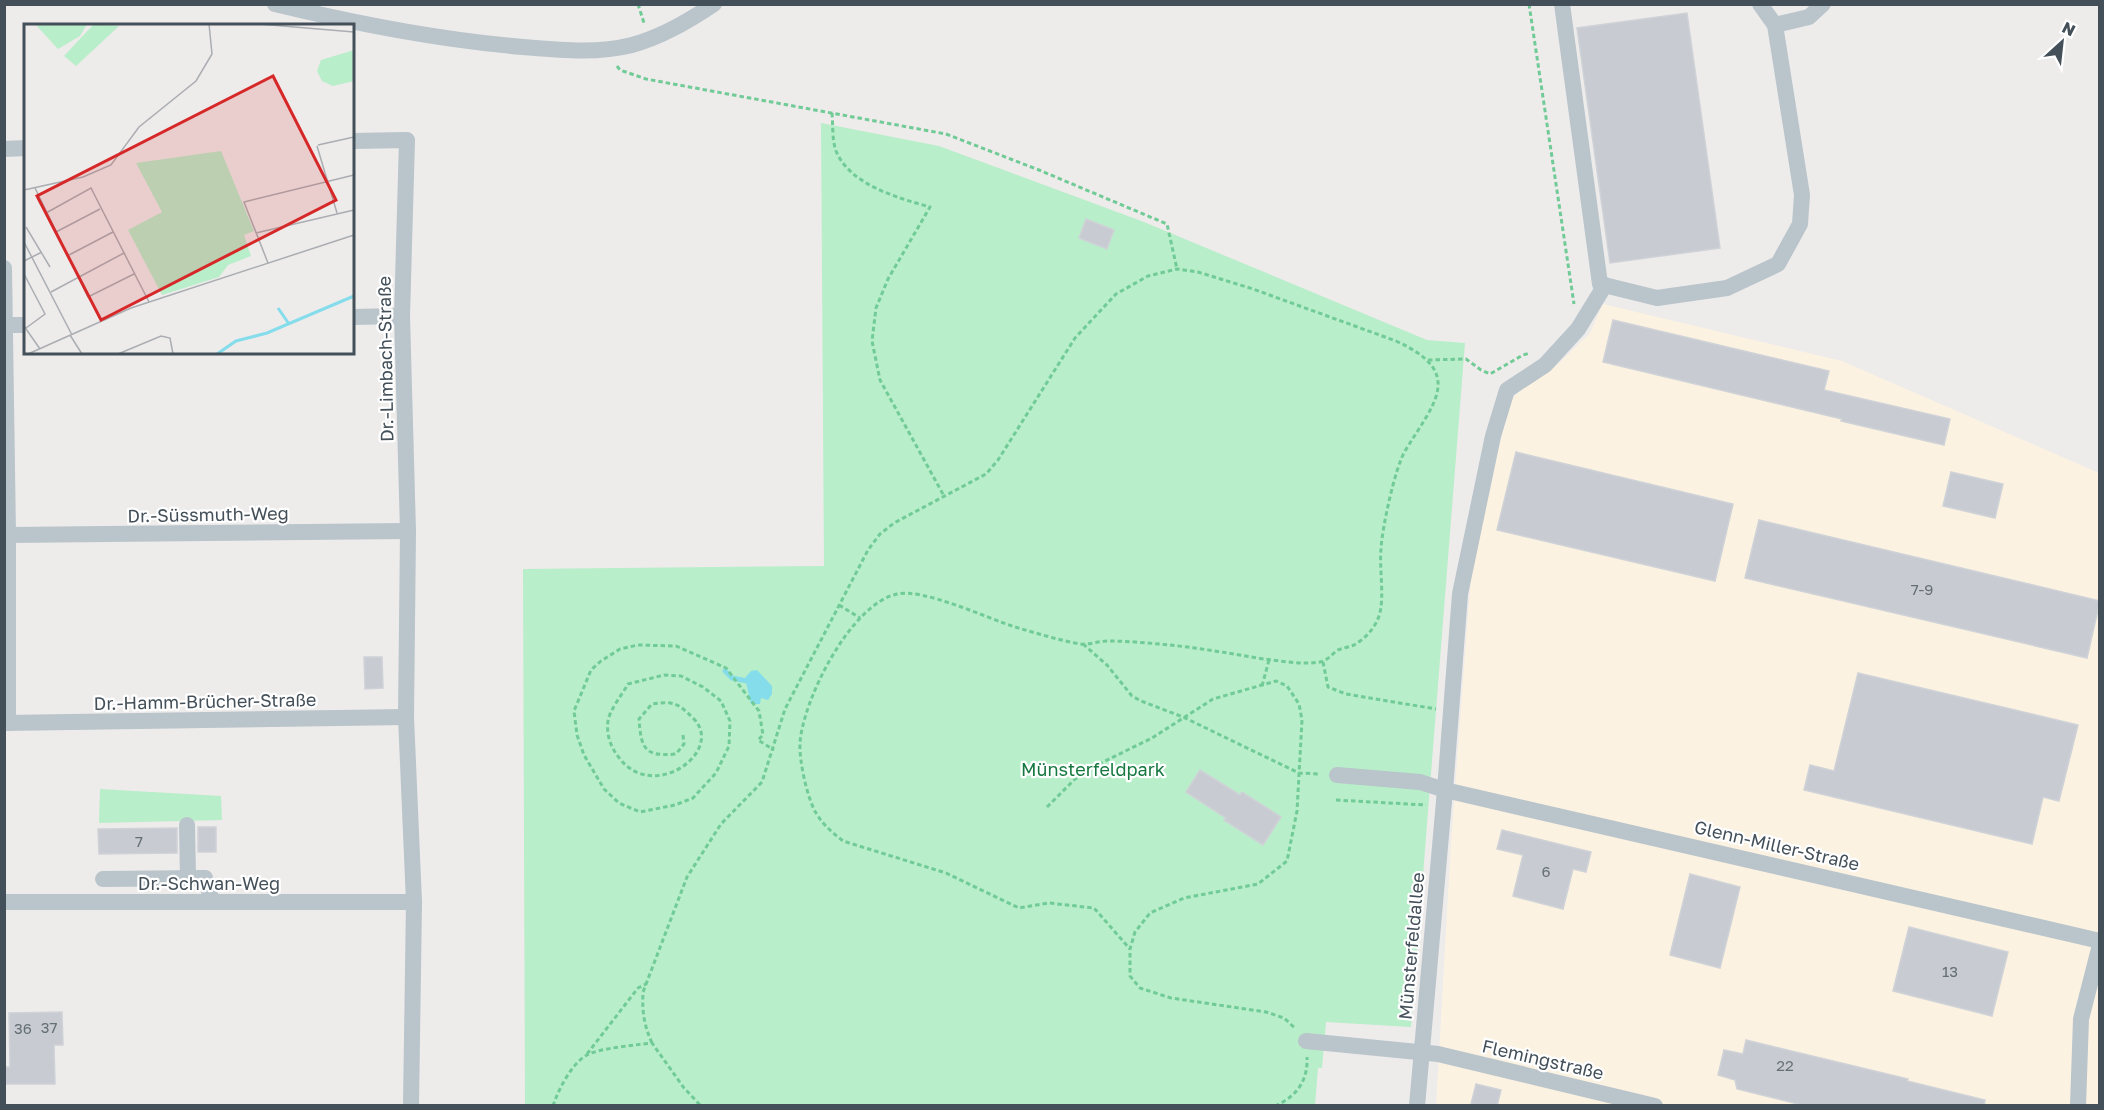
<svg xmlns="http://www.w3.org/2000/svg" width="2104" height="1110" font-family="'Golos Text',sans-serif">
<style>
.commercial{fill:#fbf2e2}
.green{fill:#b8eec9}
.water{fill:#85ddeb}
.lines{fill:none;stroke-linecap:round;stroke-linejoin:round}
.stream{stroke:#85ddeb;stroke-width:5}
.building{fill:#c8cbd1;stroke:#cfd2d7;stroke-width:1.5}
.path{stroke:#71cb97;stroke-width:3;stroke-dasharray:4.5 3;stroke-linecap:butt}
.minor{stroke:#b9c4cb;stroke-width:16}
.labels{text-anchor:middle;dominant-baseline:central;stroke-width:4.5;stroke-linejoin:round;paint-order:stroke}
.number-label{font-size:15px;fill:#656f77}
.street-label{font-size:18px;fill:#445059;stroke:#fff}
.park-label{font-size:18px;fill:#167840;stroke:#fff}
.inset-river{fill:none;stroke:#85ddeb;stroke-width:3}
.inset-road{fill:none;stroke:#aaadb1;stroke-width:1.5}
.view{fill:#d62828;fill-opacity:0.15;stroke:#d62828;stroke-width:3}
.inset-edge{fill:none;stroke:#445059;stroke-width:3}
</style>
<rect width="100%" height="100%" fill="#eeebeb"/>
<!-- commercial -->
<path class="commercial" d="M1603,304L1842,361L2099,473V1105L1436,1106L1451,842L1471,574L1503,429L1511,400L1525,385L1556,366L1590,333Z"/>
<!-- green -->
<g class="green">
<path d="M821,123L939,146L1144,222L1427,340L1465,343L1411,1027L1326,1022L1322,1068H1318L1315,1105H525L523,569L824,566Z"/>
<path d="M100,789L221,796L222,820L99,823Z"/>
</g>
<!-- water -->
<path class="water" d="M757,670L772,686V694L768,700L761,698L760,704H751L745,678L751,671Z"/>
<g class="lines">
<!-- stream -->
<path class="stream" d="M725,671L732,678L747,681"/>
</g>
<!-- building -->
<g class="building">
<path d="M1687,13L1720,248L1610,263L1577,28Z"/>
<path d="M1086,219L1114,230L1107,249L1079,238Z"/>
<path d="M1613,320L1829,371L1824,390L1950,419L1944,445L1841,421L1842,419L1603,362Z"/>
<path d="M1516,452L1733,504L1715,581L1497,530Z"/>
<path d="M1951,472L2003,484L1995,518L1943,506Z"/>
<path d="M1759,520L2100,601L2087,658L1745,578Z"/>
<path d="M364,657H382L383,688L365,689Z"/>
<path d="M1858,673L2078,725L2059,801L2043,797L2032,844L1804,790L1810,765L1834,771Z"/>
<path d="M1200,770L1240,795L1242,792L1281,817L1263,845L1224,820L1226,818L1186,792Z"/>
<rect x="198" y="827" width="18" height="25"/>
<path d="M177,828V853L99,854L98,829Z"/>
<path d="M1502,830L1591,852L1586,872L1573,869L1563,909L1513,896L1523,855L1497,849Z"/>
<path d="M1690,874L1740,887L1720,968L1670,955Z"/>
<path d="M1909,927L2008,952L1992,1016L1893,991Z"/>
<path d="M62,1012L63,1045H54L55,1084H4V1067H10L9,1013Z"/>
<path d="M1746,1040L1908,1079L1907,1081L1985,1100L1984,1106H1806L1737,1089L1735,1080L1718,1075L1724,1050L1743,1054Z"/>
<path d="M1476,1084L1501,1090L1497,1106L1471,1104Z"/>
</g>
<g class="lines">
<!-- path -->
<g class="path">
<path d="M638,4L644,23"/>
<path d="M1529,4L1574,304"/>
<path d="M617,66L620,70L646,79L946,134L1039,170L1167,224L1177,269"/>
<path d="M832,113C833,124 832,140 836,151C850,185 898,198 930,207L888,279L876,308L872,341L880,380L944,496"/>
<path d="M1428,360L1466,359L1481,370L1490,374L1523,355L1530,353"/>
<path d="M839,605L860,618"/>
<path d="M1083,644L1107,665L1132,696L1141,701L1183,717L1299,773L1320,774"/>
<path d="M1323,662L1328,687L1346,694L1436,709"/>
<path d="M1262,686L1269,660"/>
<path d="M683,735L684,744L676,754C645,757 641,749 639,719L652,704C672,701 677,702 693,718C726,750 655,803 620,759C611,748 606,735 608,721C610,709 622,695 628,684L664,675L681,676L703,687L721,701L730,721L729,746L716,773L693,798L675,805L640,812L619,803L604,789L584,755L577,735L574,711L591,670L601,661L620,649L638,645L676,646L726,668L759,711L763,735L758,740L774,750"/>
<path d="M1336,800L1426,805"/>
<path d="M1047,807L1075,779L1093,767L1152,738L1213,699L1276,681L1287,686L1299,704L1302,720L1297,811L1287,861L1258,884L1184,898L1150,913L1135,932L1130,949V976L1140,988L1171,998L1266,1012L1284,1018L1296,1029"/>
<path d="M652,1043C644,1025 642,1012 643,992L687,877L721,824L762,782L785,709L868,550L880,534L894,523L986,474L998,460L1075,338L1116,294L1148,276L1177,269L1198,272L1253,289L1396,341C1466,373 1434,403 1405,451C1395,468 1382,528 1381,549C1379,568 1385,598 1379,616C1375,628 1365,639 1354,645C1349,647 1343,648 1338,650C1332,654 1327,661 1320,662C1301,665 1282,661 1264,659C1232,654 1201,648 1169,645C1149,643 1128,641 1108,641C1099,641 1089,645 1080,644C1058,640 1036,633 1015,627C987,618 923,588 897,594C851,604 803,699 800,743C799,760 807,798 816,813C823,825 833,833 843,841L946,873L1019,908L1049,903L1094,908L1130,949"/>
<path d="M587,1054L638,988L646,984"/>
<path d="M553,1106C558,1090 572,1063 587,1055C599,1048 637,1045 652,1043L684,1088L701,1106"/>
<path d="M1275,1106C1297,1096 1308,1081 1307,1057"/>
</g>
<!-- minor -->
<g class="minor">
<path d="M275,4C357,24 440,40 523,47C559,50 597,54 632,45C662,37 689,21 714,4"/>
<path d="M1562,4L1600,284L1657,298L1727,288L1778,264L1800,224L1802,195L1775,25L1760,4"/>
<path d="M1775,25L1809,17L1823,4"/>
<path d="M352,141L407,140L402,316L408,531L406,717L414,902L411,1106"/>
<path d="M4,149L26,148"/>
<path d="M4,268L8,535V723"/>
<path d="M352,317L402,316"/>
<path d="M6,325H26"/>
<path d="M8,535L408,531"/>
<path d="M4,723L406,717"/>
<path d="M1337,775L1420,782L1445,790L2100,941"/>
<path d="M187,825L188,878"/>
<path d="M103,879L205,878L210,894L211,902"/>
<path d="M4,902H414"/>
<path d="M1306,1041L1438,1054L1655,1106"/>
<path d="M1417,1106L1445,790L1460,594L1493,436L1507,390L1545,365L1578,329L1605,285"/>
<path d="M2078,1106L2081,1019L2100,945"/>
</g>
</g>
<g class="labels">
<!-- number labels -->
<g class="number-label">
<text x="1922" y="589">7-9</text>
<text x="139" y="841">7</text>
<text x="1546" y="871">6</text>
<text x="1950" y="971">13</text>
<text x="49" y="1027">37</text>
<text x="23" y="1028">36</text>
<text x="1785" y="1065">22</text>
</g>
<!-- street labels -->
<g class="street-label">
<text transform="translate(385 359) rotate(-91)">Dr.-Limbach-Straße</text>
<text transform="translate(208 514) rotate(-1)">Dr.-Süssmuth-Weg</text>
<text transform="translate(205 701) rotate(-1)">Dr.-Hamm-Brücher-Straße</text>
<text transform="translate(1777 845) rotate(13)">Glenn-Miller-Straße</text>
<text x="209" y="883">Dr.-Schwan-Weg</text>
<text transform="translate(1411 946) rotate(-85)">Münsterfeldallee</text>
<text transform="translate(1543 1059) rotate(13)">Flemingstraße</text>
</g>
<!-- park labels -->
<g class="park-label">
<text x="1093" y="769">Münsterfeldpark</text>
</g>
</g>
<!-- overview -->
<g transform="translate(24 24)">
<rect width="330" height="330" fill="#eeebeb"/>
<path d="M11,0H63L56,12L34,25ZM70,0L95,2L52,42L40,32ZM330,26V57L309,62L298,57L293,47L297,36ZM197,127L230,207L220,211L227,232L204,241L195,253L138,271L104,206L138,188L112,139Z" fill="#b8eec9"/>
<path class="inset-river" d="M254,284L265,300M193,330L212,317L243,309L330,272"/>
<path class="inset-road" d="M235,0L330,8M294,121L330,113M293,122L313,189M11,164L64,273L110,250M0,166L59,153L87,141L115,103L172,57L188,30L185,0M22,189L67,164L125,278M2,203L26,243M32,208L76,185M232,209L330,186M0,218L48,311M45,231L89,208M0,237L18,228M244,239L220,178L330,151M0,250L21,290L2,304M27,268L100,229M0,302L16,325M46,311L58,330M4,330L107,284L330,211M94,330L137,312L146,314L149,330"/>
<path class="view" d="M249,52L312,176L77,296L13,172Z"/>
<rect width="330" height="330" class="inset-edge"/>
</g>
<!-- border -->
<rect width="2104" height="1110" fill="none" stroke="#445059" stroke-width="12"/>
<!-- north arrow -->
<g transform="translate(2062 42) rotate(27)" stroke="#ffffff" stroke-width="4.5" paint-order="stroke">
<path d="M0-4.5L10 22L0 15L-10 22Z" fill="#445059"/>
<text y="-9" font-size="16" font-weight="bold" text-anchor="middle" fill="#445059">N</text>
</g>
</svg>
